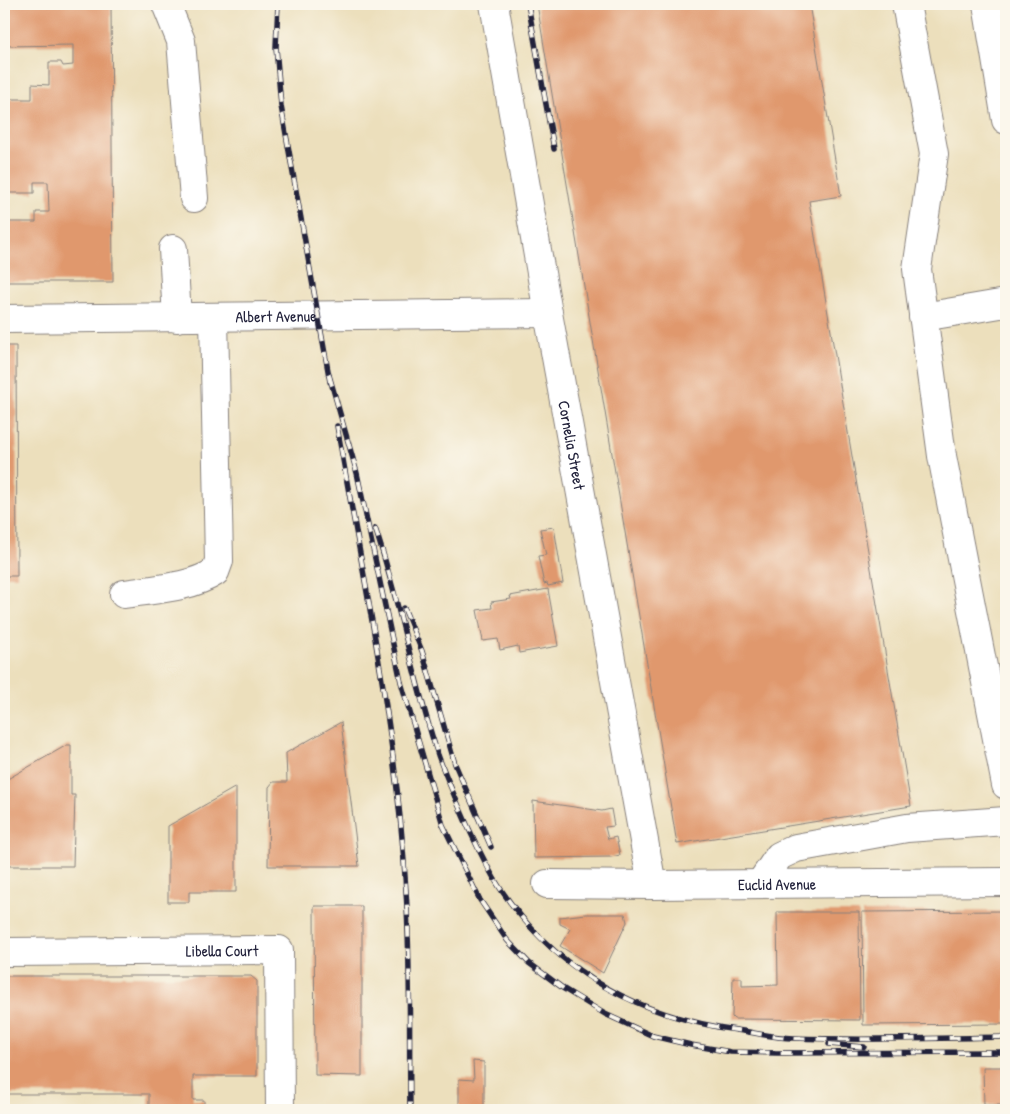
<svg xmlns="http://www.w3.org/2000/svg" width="1010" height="1114" font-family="'Patrick Hand',sans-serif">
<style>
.building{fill:#e0986d}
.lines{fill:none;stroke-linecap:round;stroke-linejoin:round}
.minor-casing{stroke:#87807c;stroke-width:30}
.minor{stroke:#fff;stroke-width:28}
.rail-casing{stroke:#22223b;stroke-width:5.5}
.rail{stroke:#fbf7ec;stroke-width:4;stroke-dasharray:11;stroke-linecap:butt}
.labels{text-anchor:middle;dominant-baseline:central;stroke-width:5;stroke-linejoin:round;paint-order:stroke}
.street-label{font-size:16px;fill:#22223b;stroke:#fbf7ec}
</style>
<rect width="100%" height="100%" fill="#fbf7ec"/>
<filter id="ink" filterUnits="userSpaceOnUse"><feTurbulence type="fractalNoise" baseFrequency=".02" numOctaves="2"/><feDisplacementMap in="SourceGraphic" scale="10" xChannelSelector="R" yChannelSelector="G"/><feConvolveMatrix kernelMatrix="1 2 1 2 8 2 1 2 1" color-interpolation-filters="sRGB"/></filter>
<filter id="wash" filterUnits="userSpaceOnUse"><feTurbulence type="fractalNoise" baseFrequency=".0096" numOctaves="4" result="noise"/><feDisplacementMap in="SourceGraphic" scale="20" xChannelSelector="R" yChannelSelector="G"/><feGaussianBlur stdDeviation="1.12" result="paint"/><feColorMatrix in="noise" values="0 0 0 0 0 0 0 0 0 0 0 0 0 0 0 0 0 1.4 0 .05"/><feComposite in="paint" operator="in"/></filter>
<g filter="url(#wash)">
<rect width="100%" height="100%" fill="#ecdfbc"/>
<g id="blocks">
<!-- building -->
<g class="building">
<path d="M4,4H111L113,282H4V222H36V212H49L48,182H34V193H4V99H32V84L49,85V62H61L63,66L73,65V45L5,46Z"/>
<path d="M537,4H809L841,196L809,201L911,806L677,844Z"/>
<path d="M4,346H16L17,576H4Z"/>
<path d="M554,527L563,583L548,586L547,583L544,584L538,556L546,555L540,529Z"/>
<path d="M548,589L558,646L519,653L518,646L500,650L498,639L483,641L477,610L492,608L491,602L511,599L510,596Z"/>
<path d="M341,722L359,866H268L269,787L273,782H287L286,753Z"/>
<path d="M67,745H71V795H75L73,866H4V781Z"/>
<path d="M236,787V892H189V902H168V826Z"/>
<path d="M533,801L602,811L611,809L614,826L605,827L608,839L616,837L620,855L611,857L534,858Z"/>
<path d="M314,906H362V1076L315,1075Z"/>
<path d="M1006,911V1024L863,1025L862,912Z"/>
<path d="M777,912H859L860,1020L734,1019L732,1017L733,978H742V986L778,985Z"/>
<path d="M586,914H625L627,922L603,973L560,946L570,929L560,924V917Z"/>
<path d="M4,976H251L257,981V1076H193V1100H204V1110H149V1094H4Z"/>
<path d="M473,1061L484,1062V1110H459V1079L474,1080Z"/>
<path d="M983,1067H1006V1105H984Z"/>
</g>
</g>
</g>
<g filter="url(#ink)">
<use href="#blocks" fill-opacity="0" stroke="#87807c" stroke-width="1"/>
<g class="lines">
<!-- minor casing -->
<g class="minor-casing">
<g id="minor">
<path d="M166,4L181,41L194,198"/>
<path id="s1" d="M494,4L548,313L652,885"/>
<path d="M906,4L934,154L917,269L942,456L1006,785"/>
<path d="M987,4L1006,120"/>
<path d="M173,249L177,318"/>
<path d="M923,317L1006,303"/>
<path id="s2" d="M4,319L548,313"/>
<path d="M124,594C154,589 190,588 215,572L219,561L214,317"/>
<path id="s3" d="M547,884L652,885L1006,882"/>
<path d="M760,884L779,856L796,848L907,828L1006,821"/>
<path id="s4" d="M4,952L279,950L280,1110"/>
</g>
</g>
<!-- minor -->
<use href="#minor" class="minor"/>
<!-- rail casing -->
<g class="rail-casing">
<g id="rail">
<path d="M278,4L276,47L281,106L330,382"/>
<path d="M528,4L554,149"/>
<path d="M329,375L357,473L401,682L443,825L480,900L507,940L529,963L564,989L605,1014L653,1036L691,1045L731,1052L777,1053L1006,1052"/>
<path d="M337,426C364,580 397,734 406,891C411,964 409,1037 410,1110"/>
<path d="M375,528C400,602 413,680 438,755C447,780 458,804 469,829C479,850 489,872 502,891C560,976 643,1018 743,1031C760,1034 777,1038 794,1038C865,1041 936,1038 1006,1037"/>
<path d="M404,608L422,651L455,764L491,847"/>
<path d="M829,1044L864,1047"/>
</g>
</g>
<!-- rail -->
<use href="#rail" class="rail"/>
</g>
</g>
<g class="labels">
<!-- street labels -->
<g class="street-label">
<text stroke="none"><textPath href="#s2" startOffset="272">Albert Avenue</textPath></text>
<text stroke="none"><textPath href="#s1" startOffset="448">Cornelia Street</textPath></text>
<text stroke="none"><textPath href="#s3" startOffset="230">Euclid Avenue</textPath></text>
<text stroke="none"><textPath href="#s4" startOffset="218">Libella Court</textPath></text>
</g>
</g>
<!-- margin -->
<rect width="1010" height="1114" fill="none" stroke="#fbf7ec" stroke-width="20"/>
</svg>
